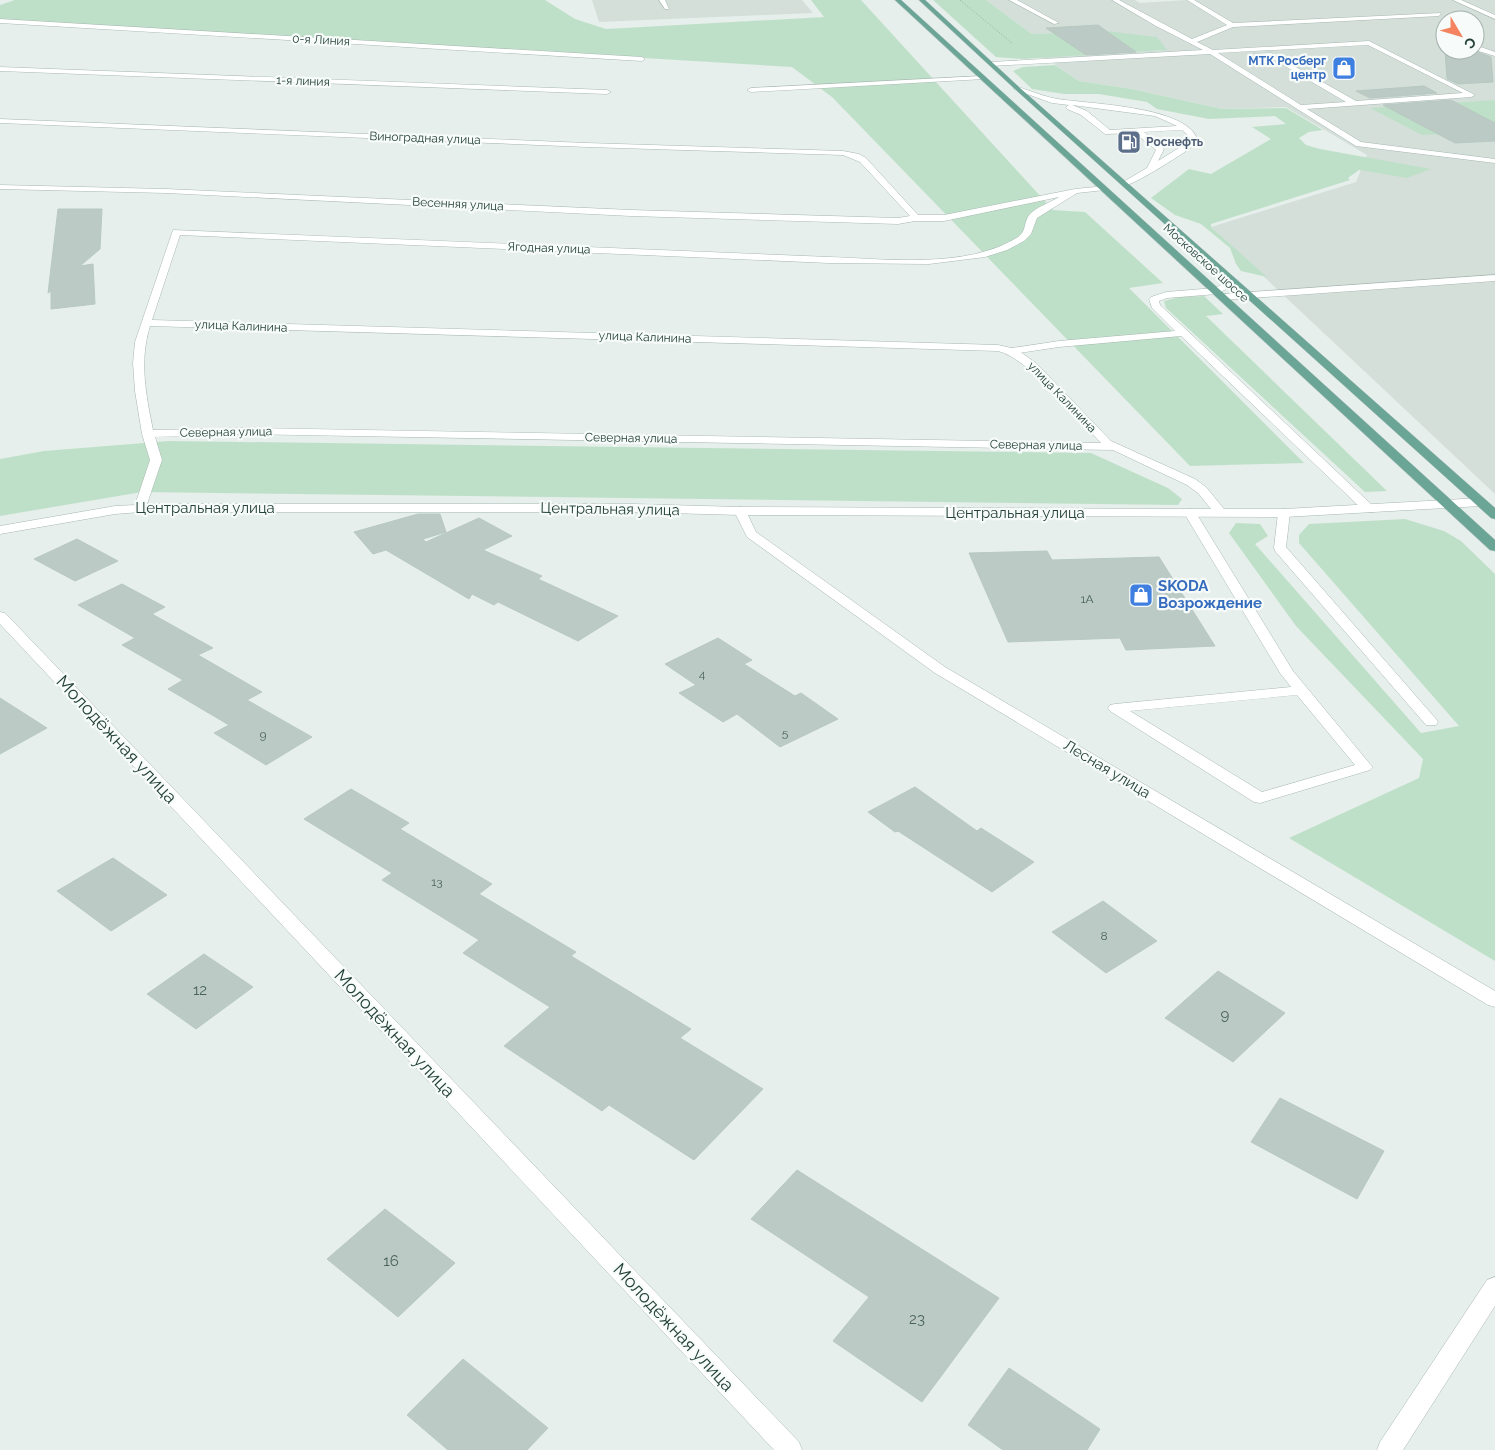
<svg xmlns="http://www.w3.org/2000/svg" width="1495" height="1450" font-family="Raleway,sans-serif">
<style>
.built{fill:#d4dfda;fill-rule:evenodd}
.green{fill:#bfe0c8}
.building{fill:#bbcac4;stroke:#b8c9c2}
.lines{fill:none;stroke-linecap:round;stroke-linejoin:round}
.service-casing{stroke:#a8b8b2;stroke-width:1}
.minor-casing{stroke:#a8b8b2;stroke-width:1}
.primary-casing{stroke:#c2cac8;stroke-width:1}
.path{stroke:#86b3a5;stroke-width:1;stroke-dasharray:1 2;stroke-linecap:butt}
.service{fill:#fff;fill-rule:evenodd}
.minor{fill:#fff;fill-rule:evenodd}
.primary{fill:#6aa596;fill-rule:evenodd}
.labels{text-anchor:middle;dominant-baseline:central;stroke-width:4.5;stroke-linejoin:round;paint-order:stroke}
.far-street-label{font-size:12px;fill:#24423a;stroke:#f7fbf9}
.far-shop-label{font-size:12px;font-weight:bold;fill:#366cbe;stroke:#f7fbf9;text-anchor:end}
.far-service-label{font-size:12px;font-weight:bold;fill:#4e5e75;stroke:#f7fbf9;text-anchor:start}
.number-label{font-size:12px;fill:#4a645c}
.street-label{font-size:15px;fill:#24423a;stroke:#f7fbf9}
.shop-label{font-size:15px;font-weight:bold;fill:#366cbe;stroke:#f7fbf9;text-anchor:start}
.near-number-label{font-size:15px;fill:#4a645c}
.near-street-label{font-size:18px;fill:#24423a;stroke:#f7fbf9}
</style>
<rect width="100%" height="100%" fill="#e6efeb"/>
<!-- built -->
<g class="built">
<path d="M592,0H802L813,13L599,22Z"/>
<path d="M986,0H1135L1140,3L1186,0H1495V494L1211,227L1356,182L1367,155L1286,107L1222,109L1132,89L1079,81L1044,57L1166,50L1106,31L1032,34ZM1445,20H1475V50H1445Z"/>
</g>
<!-- green -->
<g class="green">
<path d="M15,0H545L575,19L606,29L824,17L811,0H861L1053,210L1085,212L1163,283L1129,288L1304,463L1190,466L832,97L792,67L0,19V5Z"/>
<path d="M933,0H986L1032,34L1106,31L1157,37L1167,50L1023,59L996,57Z"/>
<path d="M1055,65L1079,81L1132,89L1222,109L1286,108L1323,130L1309,132L1299,138L1306,145L1320,149L1431,169L1407,178L1359,170L1348,178L1350,180L1211,224V227L1267,277L1241,271L1236,264L1230,248L1201,224L1175,215L1151,198L1189,169L1211,174L1271,139L1252,127L1286,124L1275,116L1209,119L1157,109L1147,102L1099,94H1064L1032,89L1013,71L1023,67Z"/>
<path d="M1495,100V132L1422,135L1370,108Z"/>
<path d="M1204,296L1223,314L1206,316L1387,491L1365,492L1166,308L1164,301L1179,297Z"/>
<path d="M169,441L1091,453L1168,488L1182,499L1178,505L142,492L0,516V459L44,451Z"/>
<path d="M1405,519L1444,531L1461,541L1495,574V961L1289,838L1419,778L1423,759L1296,626L1229,533L1236,523L1260,524L1268,536L1255,544L1421,733L1459,726L1299,543V535L1309,524Z"/>
</g>
<!-- building -->
<g class="building">
<path d="M1098,25L1136,52L1086,55L1046,28Z"/>
<path d="M1445,50H1473L1491,57L1493,82L1458,84L1447,79Z"/>
<path d="M1424,86L1437,93L1370,98L1356,91Z"/>
<path d="M1451,100L1495,123V141L1455,143L1383,105Z"/>
<path d="M58,209H102L100,249L80,266L93,264L95,304L51,309V291L48,293Z"/>
<path d="M418,514H440L446,532L423,539L426,542L479,518L512,536L483,550L542,576L538,579L618,616L578,641L498,602L494,605L472,594L469,599L386,550L373,554L354,532Z"/>
<path d="M77,539L118,561L75,581L34,559Z"/>
<path d="M1047,551L1052,560L1159,557L1215,646L1126,650L1120,638L1008,642L969,553Z"/>
<path d="M122,584L165,607L152,614L213,648L198,655L262,692L247,700L312,737L266,765L214,733L229,725L168,689L183,680L122,645L135,638L78,605Z"/>
<path d="M718,638L752,660L744,664L795,696L801,693L838,719L780,747L737,714L723,722L679,693L696,685L665,664Z"/>
<path d="M0,698L47,728L0,754Z"/>
<path d="M915,787L977,831L981,828L1034,862L992,892L898,831L895,832L868,812Z"/>
<path d="M351,789L409,823L400,829L492,884L479,894L576,952L571,956L691,1029L680,1038L763,1089L694,1160L609,1105L602,1111L504,1046L550,1007L463,953L479,940L382,880L392,873L304,819Z"/>
<path d="M113,858L167,895L111,931L57,891Z"/>
<path d="M1103,901L1157,941L1106,973L1052,932Z"/>
<path d="M204,954L253,987L196,1029L147,994Z"/>
<path d="M1218,971L1285,1013L1233,1062L1165,1018Z"/>
<path d="M1280,1098L1384,1151L1357,1199L1251,1142Z"/>
<path d="M797,1170L999,1298L922,1402L833,1341L869,1297L751,1219Z"/>
<path d="M385,1209L455,1263L398,1317L327,1259Z"/>
<path d="M463,1359L548,1428L527,1450H448L407,1415Z"/>
<path d="M1009,1368L1100,1429L1087,1450H1003L968,1425Z"/>
</g>
<g class="lines">
<!-- service casing -->
<g class="service-casing">
<g id="service">
<path d="M659,0H665L669,9H665Z"/>
<path d="M1009,0H1017L1059,23L1054,24Z"/>
<path d="M1112,0H1119L1192,39L1227,25L1187,0H1194L1233,23L1441,13L1439,16L1233,27L1197,42L1213,50L1369,41L1475,95L1471,97L1307,109L1361,142L1495,159V163L1356,146L1210,54L991,66L988,64L991,62L1203,50L1156,26ZM1368,45L1463,93L1356,101L1271,53L1254,54L1253,55L1256,57L1268,56L1346,102L1301,105L1218,53Z"/>
<path d="M1453,0H1461L1495,15V19Z"/>
<path d="M0,19L642,57L645,59L642,61L0,23Z"/>
<path d="M1475,45L1495,52V56L1475,50Z"/>
<path d="M0,67L607,90L611,92L607,94L0,71Z"/>
<path d="M982,76L984,77V79L751,92L747,90L751,88Z"/>
<path d="M1018,87C1031,91 1045,97 1058,99C1088,104 1192,106 1198,142C1190,150 1131,187 1123,186V182L1147,168L1156,150L1135,133L1105,134L1081,115L1067,109L1066,107L1069,105L1052,103L1016,90L1014,89ZM1072,105L1155,116L1177,126L1110,130L1087,111ZM1182,130L1189,136L1190,141L1158,161L1164,149L1144,132Z"/>
<path d="M1495,275V281L1223,300L1218,297L1223,294Z"/>
<path d="M1234,278L1239,281L1237,283L1217,294L1167,298L1159,301L1160,305L1373,506L1375,509L1373,512H1365L1181,336L1059,347L1012,354L1007,351L1012,348L1059,341L1175,331L1152,308L1149,299L1151,297L1166,292L1215,288Z"/>
<path d="M740,507L746,511L756,532L945,667L1495,991V1007L1488,1005L935,673L747,537L734,511Z"/>
<path d="M1190,509L1196,513L1293,671L1370,764L1373,767L1370,770L1260,803L1254,802L1110,711L1108,708L1110,705L1115,704L1291,687L1280,673L1184,513ZM1297,695L1355,765L1262,792L1130,711Z"/>
<path d="M1284,509L1290,513L1286,547L1436,719L1438,722L1436,725H1426L1275,551L1274,548L1278,513Z"/>
<path d="M1495,1277V1306L1403,1450H1377L1380,1442L1487,1280Z"/>
</g>
</g>
<!-- minor casing -->
<g class="minor-casing">
<g id="minor">
<path d="M0,119L587,143L843,151L859,154L866,158L918,215H944L1075,189L1105,186V190L1077,193L1037,218L1031,234L1024,241L1007,250L985,257L929,264L829,263L180,235L152,320L998,345L1016,349L1036,363L1111,441L1195,479L1206,487L1224,509H1284L1481,498L1487,502L1481,506L1284,517L740,515L632,512H140L115,514L0,534V526L115,506L135,505L150,460L142,434L135,391L133,363L135,342L173,230L829,257C886,259 968,269 1018,237C1027,231 1023,222 1030,214C1037,207 1051,202 1059,197L944,221H915L898,224L631,216L166,193L0,189V185L166,189L631,210L898,218L910,216L860,162L843,155L587,147L0,123ZM150,326L998,351C1028,358 1078,419 1101,443L247,428L153,430C146,395 139,361 150,326ZM247,434L1113,450L1187,485L1198,493L1211,509L740,507L632,504H147L162,460L155,437Z"/>
<path d="M0,612L5,613L799,1442L802,1450H774L0,624Z"/>
</g>
</g>
<!-- primary casing -->
<g class="primary-casing">
<g id="primary">
<path d="M895,0H901L1495,540V551L1490,550Z"/>
<path d="M919,0H925L1020,88L1495,508V519L1491,518L1016,90Z"/>
</g>
</g>
<!-- path -->
<path class="path" d="M960,0L1012,43"/>
<!-- service -->
<use href="#service" class="service"/>
<!-- minor -->
<use href="#minor" class="minor"/>
<!-- primary -->
<use href="#primary" class="primary"/>
</g>
<!-- icons -->
<defs>
<g id="shop-square" transform="scale(1.25)"><rect x="-9" y="-9" width="18" height="18" rx="4" fill="#3f7fe0" stroke="#f7fbf9"/><path d="M-5-2.5h2.3a2.7 3.5 0 0 1 5.4 0H5L5.5 6h-11ZM-1.5-2.5h3a1.5 2.3 0 0 0-3 0Z" fill="#fff"/></g>
<g id="fuel-square" transform="scale(1.25)"><rect x="-9" y="-9" width="18" height="18" rx="4" fill="#5c6f8a" stroke="#f7fbf9"/><path d="M-5.5-6h7V0h2V4h1.3V-2.5L3-4.5l.8-.8L6-3V5H2.5V1h-1V6h-7ZM-4.2-4.7v3.2H.2V-4.7Z" fill="#fff"/></g>
</defs>
<g fill-rule="evenodd">
<use href="#shop-square" x="1344" y="68"/>
<use href="#fuel-square" x="1129" y="142"/>
<use href="#shop-square" x="1141" y="595"/>
</g>
<g class="labels">
<!-- far-street labels -->
<g class="far-street-label">
<text transform="translate(321 40) rotate(3)">0-я Линия</text>
<text transform="translate(303 81) rotate(2)">1-я линия</text>
<text transform="translate(425 138) rotate(2)">Виноградная улица</text>
<text transform="translate(458 204) rotate(3)">Весенняя улица</text>
<text transform="translate(549 248) rotate(2)">Ягодная улица</text>
<text transform="translate(1206 263) rotate(42)">Московское шоссе</text>
<text transform="translate(241 326) rotate(2)">улица Калинина</text>
<text transform="translate(645 337) rotate(2)">улица Калинина</text>
<text transform="translate(1062 397) rotate(46)">улица Калинина</text>
<text transform="translate(226 432) rotate(-1)">Северная улица</text>
<text transform="translate(631 438) rotate(1)">Северная улица</text>
<text transform="translate(1036 445) rotate(1)">Северная улица</text>
</g>
<!-- far-shop labels -->
<g class="far-shop-label">
<text x="1326" y="61">МТК Росберг<tspan x="1326" dy="14">центр</tspan></text>
</g>
<!-- far-service labels -->
<g class="far-service-label">
<text x="1146" y="142">Роснефть</text>
</g>
<!-- number labels -->
<g class="number-label">
<text x="1087" y="599">1А</text>
<text x="702" y="674">4</text>
<text x="785" y="733">5</text>
<text x="263" y="735">9</text>
<text x="437" y="882">13</text>
<text x="1104" y="936">8</text>
</g>
<!-- street labels -->
<g class="street-label">
<text x="205" y="508">Центральная улица</text>
<text transform="translate(610 509) rotate(1)">Центральная улица</text>
<text x="1015" y="513">Центральная улица</text>
<text transform="translate(1107 769) rotate(31)">Лесная улица</text>
</g>
<!-- shop labels -->
<g class="shop-label">
<text x="1158" y="586">SKODA<tspan x="1158" dy="17">Возрождение</tspan></text>
</g>
<!-- near-number labels -->
<g class="near-number-label">
<text x="200" y="990">12</text>
<text x="1225" y="1015">9</text>
<text x="391" y="1261">16</text>
<text x="917" y="1319">23</text>
</g>
<!-- near-street labels -->
<g class="near-street-label">
<text transform="translate(117 739) rotate(47)">Молодёжная улица</text>
<text transform="translate(395 1033) rotate(47)">Молодёжная улица</text>
<text transform="translate(674 1327) rotate(47)">Молодёжная улица</text>
</g>
</g>
<!-- north arrow -->
<g transform="translate(1460 35) rotate(128)"><circle r="24" fill="#f7fbf9" stroke="#a3b1ad"/>
<path d="M0-4L9 19L0 12L-9 19Z" fill="#f4845f"/>
<text y="-8" font-size="14" font-weight="bold" text-anchor="middle" fill="#24423a">С</text>
</g>
</svg>
